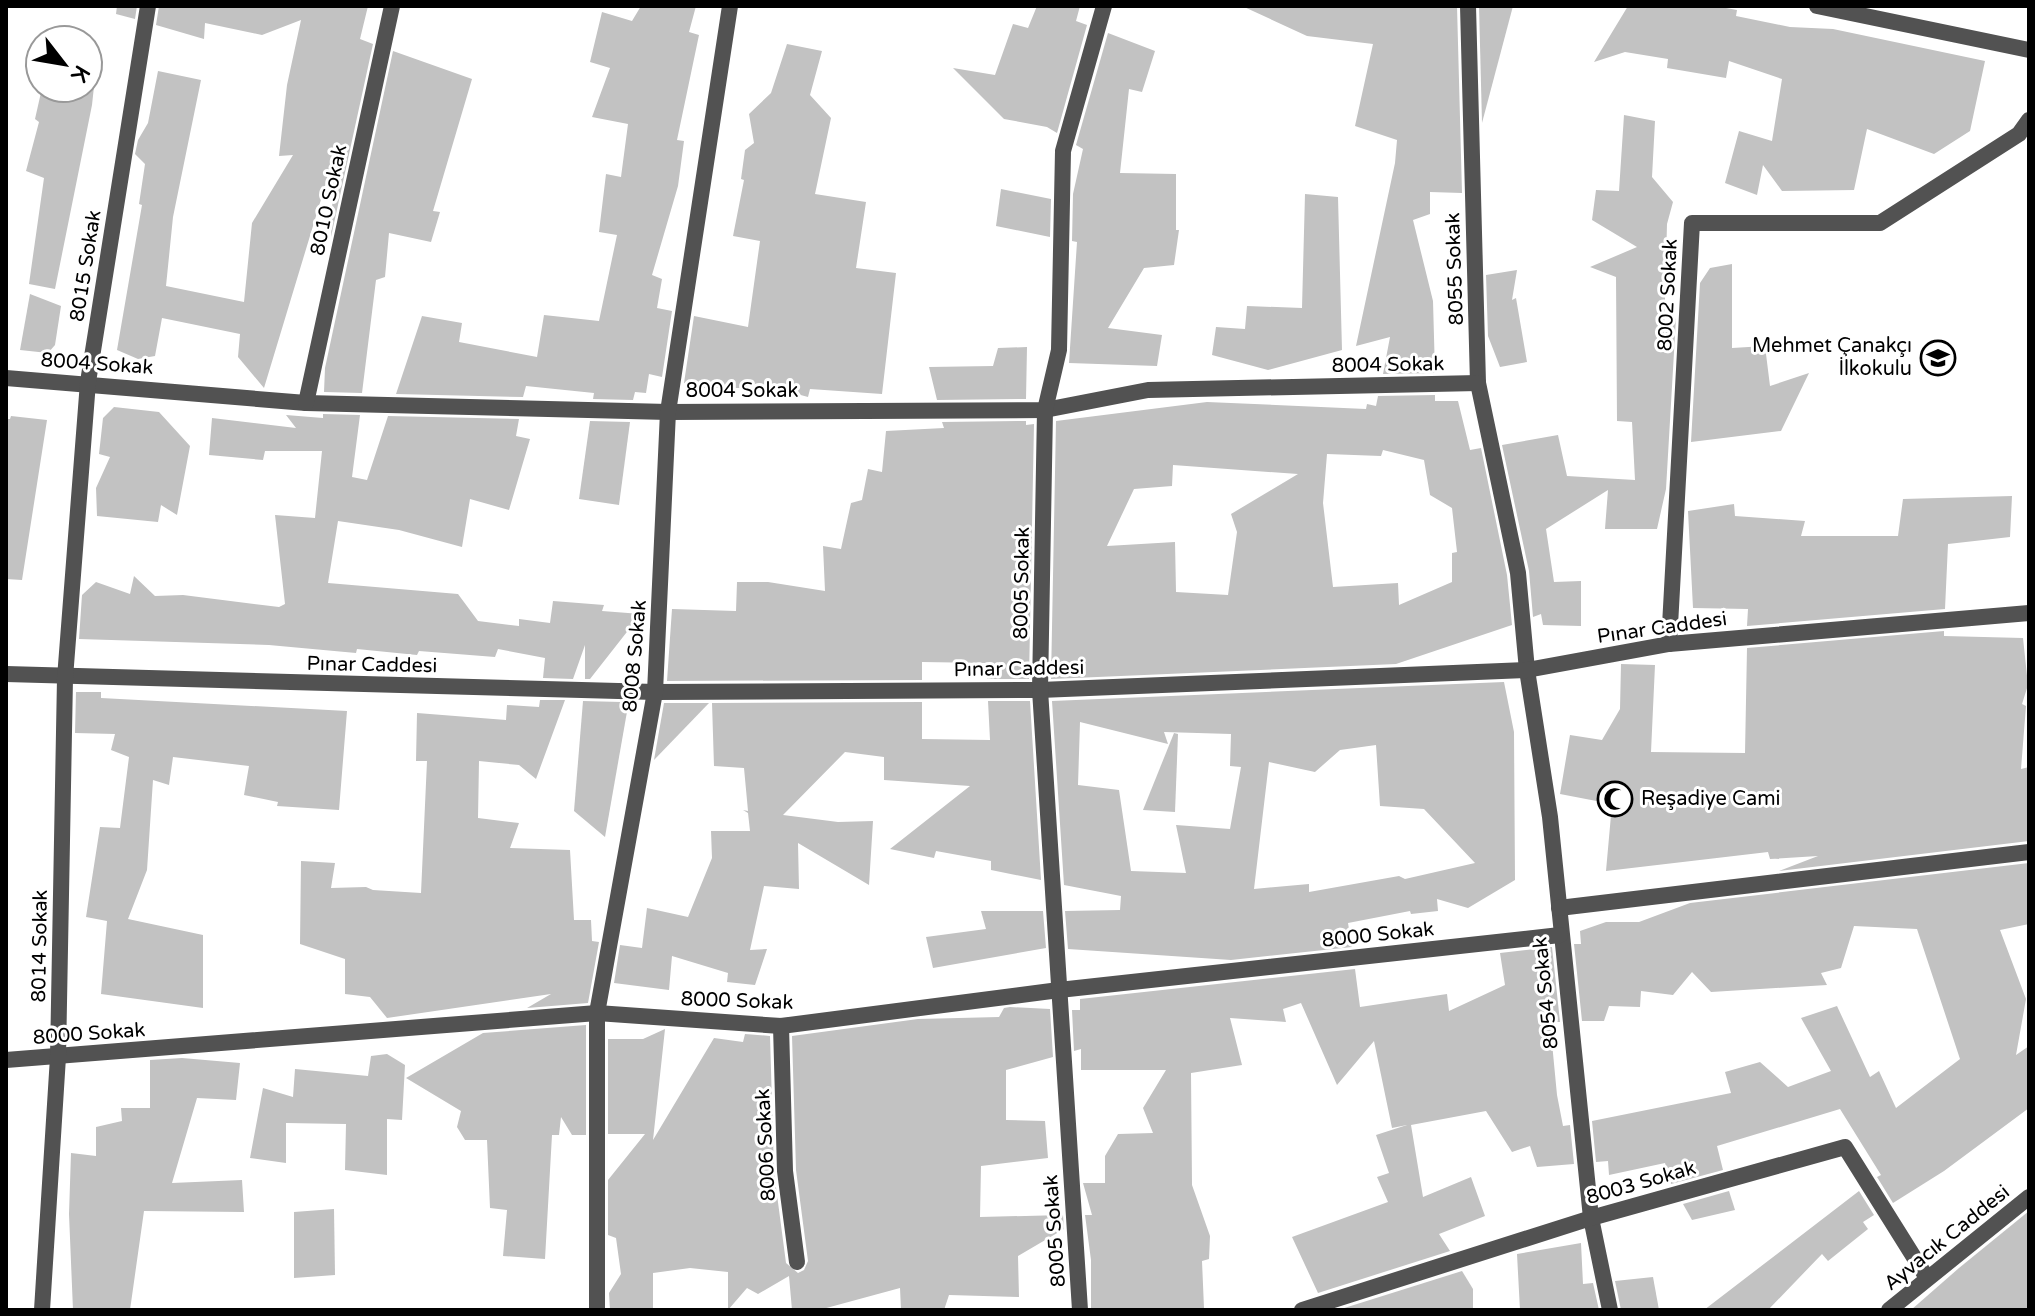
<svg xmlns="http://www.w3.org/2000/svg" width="2035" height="1316" font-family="'Varela Round',sans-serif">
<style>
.building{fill:#c2c2c2;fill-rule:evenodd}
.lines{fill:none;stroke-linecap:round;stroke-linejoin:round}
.minor{stroke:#525252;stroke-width:16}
.tertiary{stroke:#525252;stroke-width:16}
.labels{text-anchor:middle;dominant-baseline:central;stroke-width:6;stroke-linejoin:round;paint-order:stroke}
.street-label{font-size:20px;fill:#000;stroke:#fff}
.poi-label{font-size:20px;fill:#000;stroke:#fff;text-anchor:end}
</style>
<rect width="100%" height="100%" fill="#fff"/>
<!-- building -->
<g class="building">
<path d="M117,6H137L135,19L116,14Z"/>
<path d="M159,6H368L360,39L373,44L331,237L333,185L326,183L264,388L238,357L240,334L162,318L155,356L138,359L117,350L142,205L139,204L145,164L135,154L138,140L148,123L158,71L201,80L173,217L166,286L244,302L252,223L293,155L279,156L287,85L301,20L262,35L205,23L204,39L156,25Z"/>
<path d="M641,6H696L689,32L699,35L677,140L684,141L678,186L652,275L662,279L657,308L672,311L662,377L649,374L646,393L635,392L633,400L593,399L594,393L526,386L523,397L396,394L422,316L462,323L459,342L537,357L544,315L599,321L617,235L599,232L606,174L621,177L628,124L592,117L610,68L590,62L602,12L632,21Z"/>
<path d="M1037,6H1080L1076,21L1087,25L1057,133L1047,127L1004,119L953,68L995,75L1013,24L1028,28Z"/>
<path d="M1242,6H1457L1462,193L1430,192V214L1413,220L1433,301L1435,373L1383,374L1390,337L1356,346L1395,163L1397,140L1355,126L1373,44L1307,36Z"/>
<path d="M1479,6H1513L1482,123Z"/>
<path d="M1628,6H1715L1737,10L1736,16L1790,27L1833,29L1985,61L1970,131L1934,154L1867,129L1854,190L1782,191L1763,165L1757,195L1725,183L1739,131L1772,141L1782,79L1729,61L1726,78L1667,68L1668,59L1625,52L1594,62Z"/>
<path d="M1108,33L1155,51L1142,92L1129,89L1120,173L1176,174V230H1179L1174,265L1144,268L1108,328L1162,335L1157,366L1069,363L1077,242L1072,241L1073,194L1083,149L1076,145Z"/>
<path d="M787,44L822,51L810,95L831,118L815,194L866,202L856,268L896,273L882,394L810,389L808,397L775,388H703L684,383L694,316L748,327L760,241L733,236L744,180L741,179L745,150L754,143L749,114L771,93Z"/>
<path d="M393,51L472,79L433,211L440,212L431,242L389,233L385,277L376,280L362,393L324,392L325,368Z"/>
<path d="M88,58L97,59L92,105L55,289L29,284L44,178L26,171L39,122L35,119L42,88H88Z"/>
<path d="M1624,115L1655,121L1652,177L1673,202L1667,224L1664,335L1676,318L1666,489L1657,529H1605L1608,490L1546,529L1554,582L1581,581V626L1543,625L1541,614L1533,617L1529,571L1502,445L1558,435L1567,476L1635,480L1632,422L1617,421L1616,277L1590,267L1637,247L1592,220L1596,190L1619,191Z"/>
<path d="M1001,189L1051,199L1050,237L996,226Z"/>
<path d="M1305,194L1338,197L1342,350L1268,370L1212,355L1216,327L1245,329L1247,306L1302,308Z"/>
<path d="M1732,264V348L1765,346L1770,386L1809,373L1781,431L1691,442L1700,283L1710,268Z"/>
<path d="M1517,270L1512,300L1516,298L1527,362L1500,367L1488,336L1486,275Z"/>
<path d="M30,294L61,306L55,345L48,353L20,350Z"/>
<path d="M1027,347L1026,399L937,400L929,367L993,366L998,348Z"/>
<path d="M1435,395V401H1458L1470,450L1481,448L1507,575L1512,625L1396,664L1051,679L1056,421L1207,402L1366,409L1367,404L1376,406L1378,396ZM1383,450L1424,460L1430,495L1452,508L1457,552L1452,553V582L1399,605L1398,583L1333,587L1323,503L1327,454L1381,456ZM1173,465L1298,474L1231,514L1237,532L1228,595L1176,592L1175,542L1107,546L1134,489L1172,486Z"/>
<path d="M114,407L159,412L190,446L177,515L161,505L158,522L97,516L96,488L110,457L99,454L103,418Z"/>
<path d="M323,414L360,415L352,477L367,480L388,416L519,419L516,436L530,439L509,510L470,499L462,547L399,530L338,521L328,583L458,594L478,621L519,626V619L550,623L553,601L604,605L602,611L641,614L590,679H585V645L573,679L543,678L545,658L498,649L495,657L419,651L417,655L357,649L356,653L269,645L79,639L82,595L96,582L130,594L134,576L155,596L183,595L279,607L285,604L275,515L315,518L322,451H265L263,460L209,455L212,418L296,428L286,415L323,418Z"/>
<path d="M11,416L47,420L22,580L6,579V419H10Z"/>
<path d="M590,421L630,422L619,505L579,499Z"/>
<path d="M1026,421V425L1034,424L1029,679H987V663L922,662V680L667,681L672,609L736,611L737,582H768L825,591L823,546L841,549L851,503L862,500L868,469L882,472L886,431L944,428L942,422Z"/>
<path d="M2012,496L2010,537L1948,544L1945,609L1747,626L1748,609L1693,608L1688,511L1734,504L1735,516L1805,521L1801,536H1898L1903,499Z"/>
<path d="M1944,631V636L2023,638L2028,685L2022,704L2026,706L2021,769L2029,767V841L1779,871L1818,856L1770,859L1768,852L1606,871L1612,804L1560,794L1570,735L1602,740L1620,709L1621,664L1655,665L1651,752L1745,753L1747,648Z"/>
<path d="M1504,682L1514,732L1515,880L1468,908L1437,899L1438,911L1411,914L1410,911L1348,923L1352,947L1231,960L1068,949L1065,911L1120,910L1121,896L1064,885L1052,701ZM1080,722L1168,744L1164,732L1231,734L1230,766L1241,767L1230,829L1176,825L1186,873L1131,871L1119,790L1078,785ZM1376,745L1380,806L1424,809L1475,863L1405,879L1399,876L1309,892V884L1254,889L1269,762L1315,772L1340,750Z"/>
<path d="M76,692H101V698L347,711L339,810L277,806L278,802L244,795L249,766L173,757L169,785L153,780L147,870L128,919L203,935V1008L101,994L107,921L86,917L100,827L120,828L129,757L111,750L115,734L75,733Z"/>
<path d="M540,700H565L536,779L519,765L479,761L478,818L519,823L510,848L570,850L574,920H591L592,941L599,942L588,1003L527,1008L551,994L387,1018L370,997L345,994V959L300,944L301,861L335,863L331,888L366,887L373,890L421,893L427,761H416L417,713L506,720L507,705L539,707Z"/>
<path d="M583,701L621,702L628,706L605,837L574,811Z"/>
<path d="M988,701H1030L1041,880L991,870V861L936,851L934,858L890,849L970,786L884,780V757L845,752L783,815L838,822L873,821L869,885L798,843L799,889L764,886L750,950L767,949L755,985L727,982L728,973L672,956L669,990L614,983L620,945L642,948L647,908L688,917L712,858L711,831H750L748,813L743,810L748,811L744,768L714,766L712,703L922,702V739L990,740Z"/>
<path d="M664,703H709L654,760Z"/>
<path d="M1174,733L1178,734L1175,812L1143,810Z"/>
<path d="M2029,863V924L2000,930L2026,999L2016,1055L2029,1046V1108L1944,1171L1893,1203L1877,1177L1881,1175L1840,1109L1717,1146L1723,1170L1671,1184L1665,1163L1609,1175L1608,1161L1596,1162L1592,1121L1731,1093L1725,1072L1760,1062L1788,1087L1831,1071L1801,1018L1837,1006L1870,1077L1879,1071L1896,1108L1960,1059L1917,929L1854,926L1841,968L1821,973L1827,985L1711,992L1692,972L1673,995L1641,991L1640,1007L1609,1006L1604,1021H1582L1574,944H1581L1580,931L1606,922H1639L1690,903Z"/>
<path d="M981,911H1043L1046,948L933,968L926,937L986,929Z"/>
<path d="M1552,947L1560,1022H1550L1557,1095L1563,1126L1570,1125L1574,1164L1537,1167L1530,1146L1512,1152L1486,1111L1411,1125L1423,1197L1471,1177L1485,1216L1439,1234L1450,1251L1318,1293L1292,1237L1388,1202L1377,1177L1389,1173L1376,1135L1407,1125L1392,1128L1374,1041L1337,1085L1301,1003L1283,1009L1286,1022L1230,1018L1242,1065L1191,1073L1192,1185L1210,1236L1209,1259L1202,1261L1204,1308L1091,1310V1260L1085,1215H1092L1083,1183H1105V1156L1118,1134L1153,1133L1143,1108L1166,1070H1081V1049L1074,1051L1072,1010H1080V999L1355,969L1360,1007L1447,994L1449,1011L1505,985L1500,953Z"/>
<path d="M1010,1007L1050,1009L1053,1057L1006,1070V1120L1045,1121L1048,1158L981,1166L980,1217L1063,1215L1064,1229L1018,1256L1019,1297L949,1295L944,1310H901L900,1288L819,1310H792L789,1276L758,1294L747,1288L728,1310V1272L690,1268L653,1273V1310H610L609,1293L621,1274L616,1238L608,1235V1180L645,1134H608V1039H643L665,1029L653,1140L714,1038L743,1042L745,1034L770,1036L774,1172L786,1263L798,1273L804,1270L808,1261L796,1170L792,1036L918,1019L999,1017L1004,1008Z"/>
<path d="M586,1025V1135H572L561,1117L559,1135H552L545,1259L503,1256L507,1210L490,1208L487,1140H465L457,1127L461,1111L406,1078L483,1033Z"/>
<path d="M387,1054L405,1065L402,1120L387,1119V1175L345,1170L346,1124L286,1123V1163L250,1158L263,1088L293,1097L295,1069L368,1076L371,1056Z"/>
<path d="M182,1058L240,1063L236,1100L197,1098L172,1183L242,1180L244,1212L144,1211L130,1310H73L69,1214L71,1153L96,1156V1127L122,1121L121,1108H150V1060Z"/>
<path d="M1729,1191L1735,1210L1692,1220L1683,1204Z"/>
<path d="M1859,1191L1874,1215L1863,1222L1868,1229L1828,1261L1822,1254L1768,1310H1704Z"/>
<path d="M334,1209L335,1275L294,1278V1212Z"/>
<path d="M2029,1211V1310H1911L1959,1268Z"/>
<path d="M1581,1243L1583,1284L1593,1283L1599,1310H1520L1517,1254Z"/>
<path d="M1462,1271L1473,1289V1310H1338Z"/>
<path d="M1653,1277L1659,1310H1621L1615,1281Z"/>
</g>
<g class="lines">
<!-- minor -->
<g class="minor">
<path d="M1468,6L1478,383L1518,573L1527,670L1550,817L1591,1218L1610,1310"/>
<path d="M1817,6L2029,50"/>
<path d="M6,378L306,403L668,412L1045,410L1148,390L1478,383"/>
<path d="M306,403L392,6"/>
<path d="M1669,644L1692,223H1880L2019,134L2029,120"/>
<path d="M6,674L655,692L1040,690L1527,670L1669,644L2029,613"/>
<path d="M1559,908L2029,852"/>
<path d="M781,1026L785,1171L797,1262"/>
<path d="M6,1060L597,1013L781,1026L1059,990L1560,935"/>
<path d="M42,1310L58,1057L65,678L88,382L148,6"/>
<path d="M597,1310V1013L655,692L668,412L730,6"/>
<path d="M1080,1310L1040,690L1045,410L1059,350L1063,151L1104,6"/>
<path d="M1302,1310L1591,1218L1845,1147L1927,1278"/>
</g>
<!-- tertiary -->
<path class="tertiary" d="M1889,1310L2029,1197"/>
</g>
<!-- icons -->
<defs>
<g id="school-ring" transform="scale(1.8)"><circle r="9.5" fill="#fff" stroke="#000" stroke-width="1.5"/><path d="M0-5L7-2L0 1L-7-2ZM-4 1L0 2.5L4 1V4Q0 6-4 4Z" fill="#000"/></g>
<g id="mosque-ring" transform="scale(1.8)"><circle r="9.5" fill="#fff" stroke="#000" stroke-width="1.5"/><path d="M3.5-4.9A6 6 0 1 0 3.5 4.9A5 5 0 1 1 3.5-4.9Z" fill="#000"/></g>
</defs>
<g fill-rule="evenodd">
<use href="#school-ring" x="1938" y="358"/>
<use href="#mosque-ring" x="1615" y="799"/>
</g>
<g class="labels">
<!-- street labels -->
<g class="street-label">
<text transform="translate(329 200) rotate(-78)">8010 Sokak</text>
<text transform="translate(86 266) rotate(-81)">8015 Sokak</text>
<text transform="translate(1455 269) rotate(-92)">8055 Sokak</text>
<text transform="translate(1668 295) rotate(-87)">8002 Sokak</text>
<text transform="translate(97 364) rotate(4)">8004 Sokak</text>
<text transform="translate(1388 365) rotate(-1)">8004 Sokak</text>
<text x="742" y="391">8004 Sokak</text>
<text transform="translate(1022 583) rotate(-89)">8005 Sokak</text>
<text transform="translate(1662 628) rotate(-8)">Pınar Caddesi</text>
<text transform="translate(635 656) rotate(-85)">8008 Sokak</text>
<text transform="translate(372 665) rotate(1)">Pınar Caddesi</text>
<text transform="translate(1019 669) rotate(-1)">Pınar Caddesi</text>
<text transform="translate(1378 935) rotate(-6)">8000 Sokak</text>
<text transform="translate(40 946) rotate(-89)">8014 Sokak</text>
<text transform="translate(1546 993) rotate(-96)">8054 Sokak</text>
<text transform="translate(737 1001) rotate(2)">8000 Sokak</text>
<text transform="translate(89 1034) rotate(-4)">8000 Sokak</text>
<text transform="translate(766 1145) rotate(-93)">8006 Sokak</text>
<text transform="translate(1641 1183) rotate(-16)">8003 Sokak</text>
<text transform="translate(1055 1231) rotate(-94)">8005 Sokak</text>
<text transform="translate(1947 1238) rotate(-39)">Ayvacık Caddesi</text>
</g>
<!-- poi labels -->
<g class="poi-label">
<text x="1912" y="346">Mehmet Çanakçı<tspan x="1912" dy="23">İlkokulu</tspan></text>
<text x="1641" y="799" text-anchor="start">Reşadiye Cami</text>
</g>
</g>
<!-- border -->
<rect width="2035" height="1316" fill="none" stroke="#000000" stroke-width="16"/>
<!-- north arrow -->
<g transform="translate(64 64) rotate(121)"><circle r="38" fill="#ffffff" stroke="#999999" stroke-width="2"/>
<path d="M0-6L14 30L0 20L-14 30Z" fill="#000000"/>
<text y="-12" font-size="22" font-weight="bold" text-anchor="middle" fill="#000000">K</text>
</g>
</svg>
